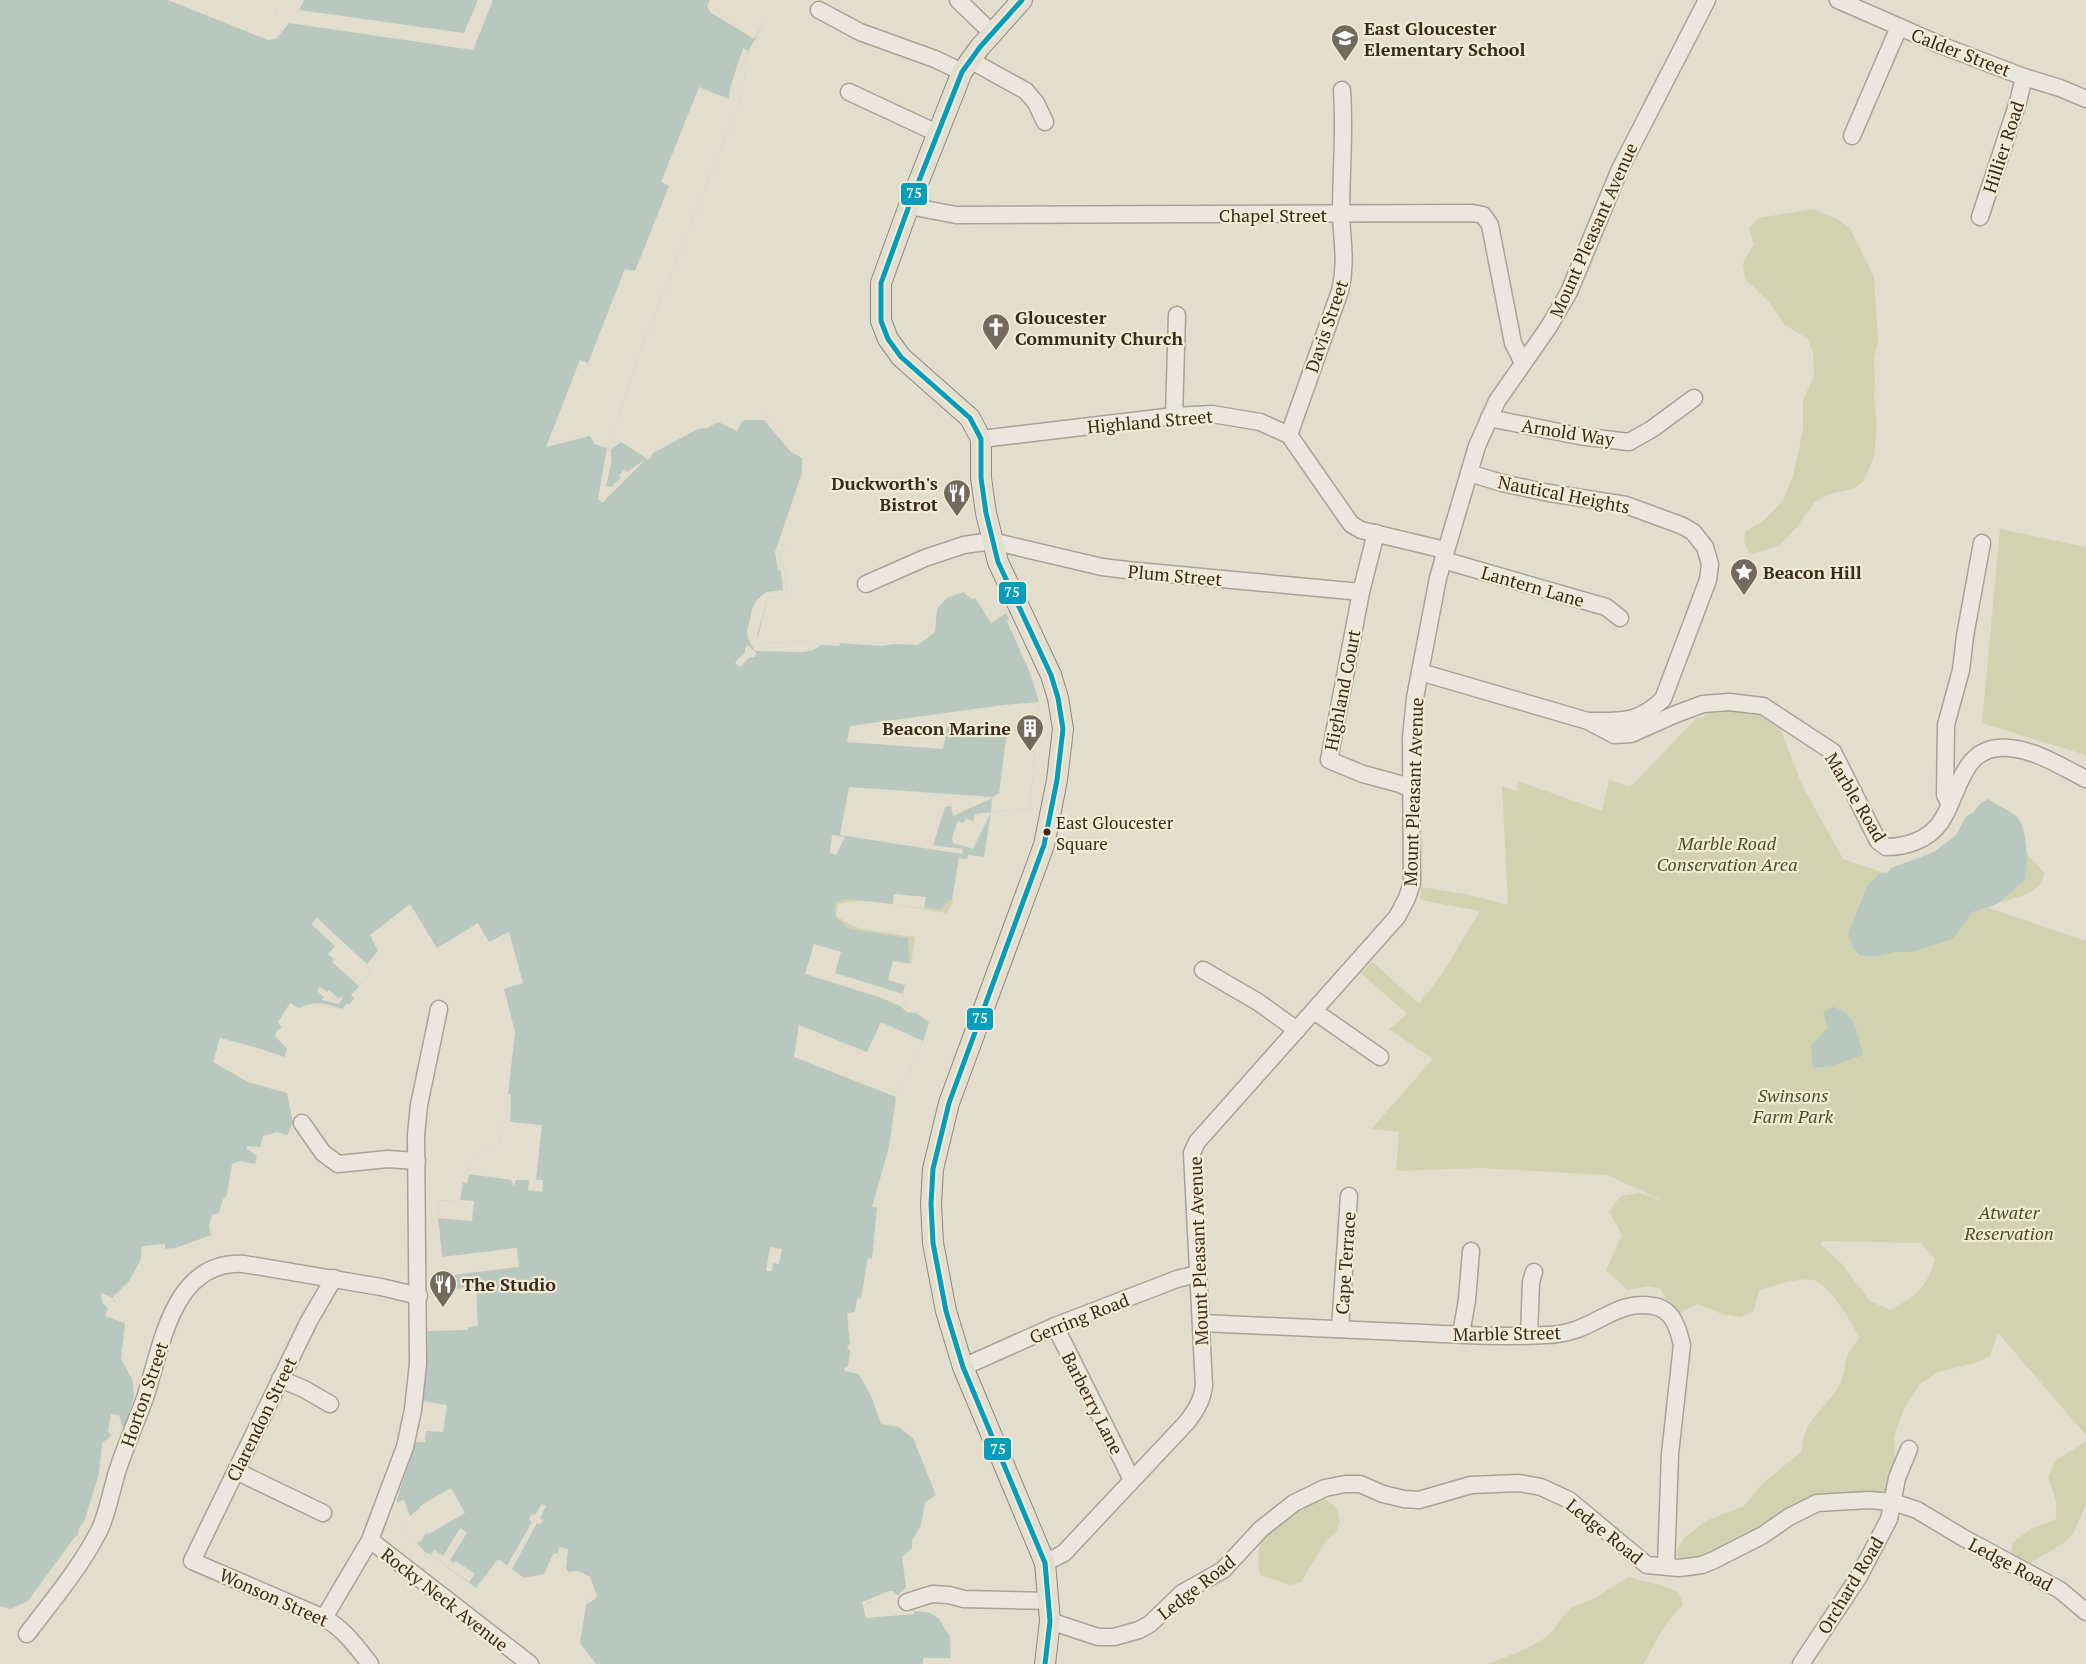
<svg xmlns="http://www.w3.org/2000/svg" width="2086" height="1664" font-family="'PT Serif',serif">
<style>
.green{fill:#d1d2b0;fill-rule:evenodd}
.water{fill:#b8c8bf}
.pier{fill:#e3ddcd}
.lines{fill:none;stroke-linecap:round;stroke-linejoin:round}
.minor-casing{stroke:#a8a297;stroke-width:19}
.major-casing{stroke:#8e887d;stroke-width:22}
.minor{stroke:#ece7de;stroke-width:16}
.major{stroke:#e2ded0;stroke-width:20}
.bus-1-casing{stroke:#f4ebd4;stroke-width:9}
.bus-1{stroke:#069cbc;stroke-width:5}
.bus-dot{fill:#372b1f;stroke:#f4ebd4;stroke-width:2}
.labels{text-anchor:middle;dominant-baseline:central;stroke-width:4.5;stroke-linejoin:round;paint-order:stroke}
.bus-label{font-size:17px;fill:#372b1f;stroke:#f4ebd4;text-anchor:start}
.poi-label{font-size:18px;font-weight:bold;fill:#372b1f;stroke:#f4ebd4;text-anchor:start}
.street-label{font-size:18px;fill:#372b1f;stroke:#f4ebd4}
.park-label{font-size:18px;font-style:italic;fill:#465226;stroke:#f4ebd4}
.line-badge{stroke:#f4ebd4;stroke-width:2}
.badge-label{font-size:14px;text-anchor:middle;font-weight:bold;fill:#fff}
</style>
<rect width="100%" height="100%" fill="#e3ddcd"/>
<!-- green -->
<g class="green">
<path d="M1814,209L1837,219L1850,228L1874,277L1878,341L1874,358L1875,384L1874,397L1877,423L1874,458L1863,482L1853,489L1829,494L1814,503L1796,528L1779,546L1750,554L1744,542L1745,532L1765,519L1782,502L1793,476L1800,444L1803,429V400L1814,376L1813,353L1808,339L1785,325L1768,301L1745,279L1743,264L1754,244L1749,228L1758,218Z"/>
<path d="M2000,529L2086,547V755L1982,723Z"/>
<path d="M1709,710H1773L1802,785L1843,859L1891,875L1954,841C1966,829 1959,814 1981,810L2019,844L2044,873C2040,900 2005,896 1989,908L2086,941V1435L1998,1333L1990,1356L1975,1363L1938,1372L1920,1384L1904,1409L1894,1437L1895,1465L1893,1495L1818,1498L1713,1557L1680,1562L1676,1552L1684,1538L1706,1521L1744,1506L1763,1483L1802,1451C1802,1420 1825,1410 1839,1386C1845,1376 1844,1366 1847,1356C1849,1350 1856,1343 1860,1337C1851,1323 1829,1283 1813,1280C1798,1277 1773,1286 1759,1290L1754,1311L1741,1317L1722,1314L1697,1304L1680,1313L1672,1311L1660,1288L1648,1286L1627,1290L1606,1270L1622,1235L1609,1211L1621,1196L1639,1193L1664,1201L1607,1175L1480,1168L1396,1171L1399,1132L1371,1129L1433,1059L1389,1029L1407,1014L1361,973L1372,961L1419,1004L1442,974L1480,911L1421,900V887L1470,895L1508,905L1502,786L1517,791L1518,781L1602,811L1609,780L1630,787L1697,718L1703,717ZM1822,1241L1921,1243L1935,1259C1928,1286 1914,1298 1890,1310L1870,1301L1841,1263L1820,1244Z"/>
<path d="M832,891L952,900H954L947,913C917,909 867,896 838,904L836,916L851,925L862,929L915,937L911,964L894,961L848,934L823,902Z"/>
<path d="M2086,1441V1505L2073,1534L2064,1543L2027,1565L2011,1557L2012,1543L2031,1529L2056,1519V1501L2048,1477L2055,1461Z"/>
<path d="M1321,1498C1335,1502 1345,1517 1336,1531C1333,1536 1328,1538 1325,1542C1317,1555 1309,1569 1301,1582L1290,1585L1260,1575C1256,1557 1259,1533 1275,1520C1286,1512 1308,1505 1321,1498Z"/>
<path d="M1629,1577C1646,1583 1664,1583 1679,1593L1683,1605C1665,1622 1655,1642 1644,1664H1488L1526,1649L1545,1638L1554,1629L1570,1608L1593,1599Z"/>
</g>
<!-- water -->
<g class="water">
<path d="M0,0H205L270,26L280,0H776L746,56L744,82L739,103L642,347L607,448L610,450L621,442L646,458L652,449L718,420L734,425L741,418L766,415L805,455L796,522L787,549L779,552L783,569L785,570L787,596L767,598L758,637L764,643L810,641L811,644L839,646L840,643L881,646L894,644L918,645L935,632L937,609L947,598L963,592L972,599L975,598L991,623L1006,613L1009,619L1007,621L1030,673L1039,702L1030,808L991,812L984,857L968,855L958,900H949L941,909L847,899L835,902V916L849,929L908,938L909,960L903,994L907,1012L916,1013L929,1022L923,1041L896,1097L889,1147L872,1207L877,1208L872,1259L868,1258L861,1298L857,1299L855,1312L847,1313L850,1344L847,1347L850,1351L848,1366L844,1368L845,1371L859,1374L872,1398L881,1424L899,1427L913,1438L936,1495L925,1502L921,1525L912,1541V1548L902,1557L906,1587L897,1596L893,1593L867,1604L869,1614L917,1611L930,1613L939,1619L950,1637L951,1664H596L580,1643L587,1599L594,1594L576,1577L563,1584L550,1581L552,1574L549,1573L524,1578L498,1559L476,1588L428,1553H426L417,1543L408,1538L395,1512L396,1503L415,1442H425L426,1431L443,1432L447,1405L422,1401L428,1331L442,1329L445,1281L438,1218L439,1200L460,1202L464,1173L472,1166V1157L500,1143L502,1125L505,1122L515,1032L504,989L523,983L509,932L489,942L478,923L437,948L410,904L370,935L378,951L367,964L371,973L351,995L354,998L349,1005L347,1003L342,1009C324,1003 317,1000 299,1008L290,1003L278,1022L282,1028L277,1030L275,1036L287,1049L284,1057L258,1048L220,1038L213,1062L248,1082L287,1093L293,1123L287,1135L259,1147L247,1146V1149L257,1156L255,1164L240,1161L232,1164L227,1195L223,1199L219,1213L212,1215L209,1226L211,1235L176,1248L146,1250L129,1281L113,1297L125,1324L121,1359L133,1381L134,1397L125,1427L122,1426L119,1415L111,1414L108,1431L114,1439L103,1466L98,1489L84,1522L79,1528L78,1535L32,1600L8,1612L0,1620Z"/>
<path d="M1988,799C1995,804 2013,812 2018,818C2028,831 2028,865 2025,880L1997,904L1972,912L1953,939L1912,952H1894L1878,956H1861L1853,948L1848,933L1868,885L1879,874L1887,873L1891,868L1934,852L1956,835L1966,816L1973,813L1980,804Z"/>
<path d="M1833,1007C1856,1013 1857,1034 1863,1055L1831,1066L1813,1068L1811,1045L1828,1028L1823,1012Z"/>
</g>
<!-- pier -->
<g class="pier">
<path d="M168,0H212L268,23L270,20H272L277,8L275,7L277,0H304L299,10L464,33L478,0H493L473,50L289,23L276,39L268,40Z"/>
<path d="M710,0H778L754,39L710,12L707,6Z"/>
<path d="M743,48L748,51L746,56L744,82L739,103L642,347L607,448L611,451V464L606,486L611,487L621,478L619,475L624,470L627,472L646,459L644,457L650,447L700,423L706,424L718,417L734,422L741,416L766,415L808,457L810,473L803,507L787,549L779,552L783,569L785,570L787,596L767,598L757,636L764,643L810,641L811,644L822,645L813,650L804,652L755,651L748,639L747,631L753,606L757,600L766,592L783,590L781,571L778,570L775,552L802,473V458L791,452L764,420H743L737,431L718,422L707,428L698,429L653,453L649,460L646,459L602,503L598,499L607,448L595,444L590,436L546,447L580,360L588,363L625,269L635,271L669,186L661,182L699,87L729,99L730,88Z"/>
<path d="M748,645L757,654L754,657H750L740,667L735,663L745,652V648Z"/>
<path d="M1039,702L1030,808L991,812L973,849L953,843L952,838L956,826L958,821L963,823L966,818L973,821L975,814L991,812L992,798L953,816L951,806L945,807L933,845L963,849L962,854L840,835L849,787L993,797L999,793L1007,732L998,724L947,727L943,749L847,742L850,726L1004,705Z"/>
<path d="M832,835L845,837L836,855L830,853Z"/>
<path d="M959,858L968,859L960,902L952,900Z"/>
<path d="M894,894L926,897L924,908L893,904Z"/>
<path d="M317,918L367,964L371,973L359,986L332,962L334,959L328,954L335,946L311,924Z"/>
<path d="M814,944L841,952L835,973L903,994L907,1012L900,1006L879,997L805,974Z"/>
<path d="M893,961L911,964L904,985L888,980Z"/>
<path d="M320,987L327,992L329,990L339,999L341,997L343,998L339,1004L322,1000L324,997L317,991Z"/>
<path d="M881,1022L923,1041L896,1097L794,1057L799,1025L867,1052Z"/>
<path d="M504,1094H511L510,1122L542,1125L536,1180H530H543L542,1192L528,1190L529,1180H516L514,1186L511,1180L469,1174L467,1183L462,1182L464,1173L472,1166V1157L500,1143L502,1125L505,1122Z"/>
<path d="M277,1132L287,1135V1138L260,1148L263,1136Z"/>
<path d="M439,1200L459,1202L460,1200L474,1201L472,1221L438,1218Z"/>
<path d="M165,1244V1251L147,1252L142,1262L141,1249L143,1246Z"/>
<path d="M770,1247L782,1249L779,1264L773,1263L772,1271H766Z"/>
<path d="M517,1248L519,1267L444,1276L442,1257Z"/>
<path d="M476,1287L478,1326L468,1327V1330L428,1331V1329L440,1327L442,1290Z"/>
<path d="M101,1293L114,1298L113,1301L119,1303L127,1324L105,1316L108,1308L102,1303Z"/>
<path d="M111,1436L116,1440L112,1457L106,1467L100,1490L86,1523L84,1522L99,1474L102,1443Z"/>
<path d="M451,1488L465,1513L429,1534L427,1533L423,1536L422,1540L417,1543L408,1538L395,1512L394,1503L404,1500L410,1516L420,1508V1506Z"/>
<path d="M542,1504L546,1506L540,1518L543,1520L540,1525L537,1523L512,1569L507,1566L532,1522L529,1519L532,1514L535,1515Z"/>
<path d="M460,1528L467,1533L450,1560L454,1563L456,1561L475,1574L469,1582L431,1555L434,1550L443,1556Z"/>
<path d="M78,1535L80,1536L28,1610L9,1615L0,1620V1606L11,1609L28,1601L74,1538Z"/>
<path d="M559,1547L568,1549L566,1570L569,1572L576,1571L583,1573L590,1577L597,1595L595,1599L587,1604L588,1596L590,1594L583,1584L576,1579L568,1582L566,1585L549,1583L551,1574H544L553,1554L558,1553Z"/>
<path d="M889,1591H893L899,1597L892,1596L867,1603L870,1612L914,1610V1614L866,1618L862,1602Z"/>
<path d="M923,1658H952L951,1664H923Z"/>
</g>
<g class="lines">
<!-- minor casing -->
<g class="minor-casing">
<g id="minor">
<path d="M958,0L992,33"/>
<path d="M1838,0L1943,46L2024,77L2060,88L2086,99"/>
<path d="M819,10L860,32L935,59L962,72"/>
<path d="M970,60L1026,91L1036,103L1045,122"/>
<path d="M849,92L937,133"/>
<path d="M1852,136L1899,27"/>
<path d="M909,206L956,215L1472,213L1483,215L1490,225L1513,343L1523,363"/>
<path d="M1980,217L2018,102L2024,77"/>
<path d="M1174,416L1177,315"/>
<path d="M1489,418L1579,436L1629,442L1652,429L1694,398"/>
<path d="M1289,435L1340,291C1347,262 1342,243 1341,214C1341,173 1345,132 1342,90"/>
<path d="M981,439L1174,416L1212,414L1260,422L1289,435L1351,524L1361,530L1445,550"/>
<path d="M1469,473L1502,483L1549,493L1626,505L1683,526L1693,532L1705,547L1710,564L1708,580L1663,699C1638,723 1623,721 1590,721"/>
<path d="M1376,533L1361,592L1329,760L1363,774L1400,784L1413,790"/>
<path d="M1443,560L1606,607L1620,618"/>
<path d="M866,584L925,558L964,545L992,541L1102,567L1127,570L1361,592"/>
<path d="M1420,672L1588,721L1614,735L1631,734L1676,714L1703,704L1729,702L1763,706L1833,752L1878,841L1886,847C1906,847 1928,840 1940,823C1960,796 1960,743 2009,748C2036,750 2062,767 2086,779"/>
<path d="M1949,803L1945,795L1946,725L1961,670L1965,636L1982,543"/>
<path d="M1203,970L1258,1002L1297,1030"/>
<path d="M1314,1011L1380,1057"/>
<path d="M302,1123L323,1153L338,1164L388,1159L417,1161"/>
<path d="M334,1278L309,1321L192,1561L324,1618C344,1629 356,1646 370,1664"/>
<path d="M1201,1323C1268,1326 1334,1329 1401,1332C1449,1334 1498,1338 1545,1335C1555,1335 1566,1333 1575,1330C1603,1321 1621,1300 1653,1306C1673,1309 1678,1328 1682,1345L1670,1454L1666,1566"/>
<path d="M1055,1326L1132,1480"/>
<path d="M1340,1329L1349,1196"/>
<path d="M1461,1334L1467,1300L1471,1251"/>
<path d="M1529,1335L1531,1282L1534,1272"/>
<path d="M963,1367L1055,1326L1177,1279L1197,1274"/>
<path d="M280,1379L304,1389L330,1404"/>
<path d="M236,1471L323,1513"/>
<path d="M370,1540L530,1664"/>
<path d="M1045,1563L1064,1553L1187,1422C1196,1410 1202,1401 1204,1386L1192,1153L1197,1142L1397,917L1407,898L1412,883L1411,738L1415,698L1438,578L1477,446L1497,401L1548,328L1569,292L1620,169L1707,0"/>
<path d="M907,1602L932,1594L949,1595L964,1599L1049,1601"/>
<path d="M324,1618L370,1540L405,1447L413,1410L418,1364L416,1135L419,1105L439,1009"/>
<path d="M1050,1621L1098,1637H1114L1139,1630L1150,1624L1182,1593L1223,1570L1261,1529L1294,1503L1325,1488L1345,1484H1360L1383,1494L1404,1499L1419,1500L1471,1485L1519,1483L1541,1487L1569,1500L1647,1565L1679,1568L1702,1565L1714,1560L1763,1535L1789,1517L1817,1503L1869,1500L1893,1502L1917,1510L1962,1537L2060,1590L2086,1612"/>
<path d="M27,1634C52,1601 80,1568 99,1531C107,1516 112,1487 118,1469C126,1445 136,1422 145,1398C162,1346 172,1260 244,1264L381,1287L419,1296"/>
<path d="M1801,1664L1858,1578L1889,1519L1897,1478L1909,1449"/>
</g>
</g>
<!-- major casing -->
<g class="major-casing">
<path id="major" d="M1022,0L980,47L962,72L909,206L881,283V321L888,339L901,357L970,418L981,439V478L986,513L998,562L1051,675L1058,698L1063,729L1057,780L1044,845L949,1103L933,1169L931,1204L933,1243L946,1311L963,1367L1045,1563L1050,1621L1045,1664"/>
</g>
<!-- minor -->
<use href="#minor" class="minor"/>
<!-- major -->
<use href="#major" class="major"/>
<!-- bus-1 casing -->
<g class="bus-1-casing">
<path id="bus-1" d="M1022,0L980,47L962,72L909,206L881,283V321L888,339L901,357L970,418L981,439V478L986,513L998,562L1051,675L1058,698L1063,729L1057,780L1044,845L949,1103L933,1169L931,1204L933,1243L946,1311L963,1367L1045,1563L1050,1621L1045,1664"/>
</g>
<!-- bus-1 -->
<use href="#bus-1" class="bus-1"/>
</g>
<!-- icons -->
<defs>
<g id="school-pin" transform="scale(1.4375)"><path d="M0 17L-7.5 6A9.5 9.5 0 1 1 7.5 6Z" fill="#73695c" stroke="#f4ebd4"/><path d="M0-5L7-2L0 1L-7-2ZM-4 1L0 2.5L4 1V4Q0 6-4 4Z" fill="#fff"/></g>
<g id="church-pin" transform="scale(1.4375)"><path d="M0 17L-7.5 6A9.5 9.5 0 1 1 7.5 6Z" fill="#73695c" stroke="#f4ebd4"/><path d="M-1.2-6h2.4v3.5h3.3v2.4h-3.3V6h-2.4V-.1h-3.3v-2.4h3.3Z" fill="#fff"/></g>
<g id="restaurant-pin" transform="scale(1.4375)"><path d="M0 17L-7.5 6A9.5 9.5 0 1 1 7.5 6Z" fill="#73695c" stroke="#f4ebd4"/><path d="M-5-6h1v4h1v-4h1v4h1v-4h1v5L-1.5 .5V6h-2V.5L-5-1ZM5-6V6H3V1.5H1.5Q1.5-4 5-6Z" fill="#fff"/></g>
<g id="sight-pin" transform="scale(1.4375)"><path d="M0 17L-7.5 6A9.5 9.5 0 1 1 7.5 6Z" fill="#73695c" stroke="#f4ebd4"/><path d="M0-6L1.8-2.2L6-1.7L2.9 1.2L3.7 5.4L0 3.3L-3.7 5.4L-2.9 1.2L-6-1.7L-1.8-2.2Z" fill="#fff"/></g>
<g id="building-pin" transform="scale(1.4375)"><path d="M0 17L-7.5 6A9.5 9.5 0 1 1 7.5 6Z" fill="#73695c" stroke="#f4ebd4"/><path d="M-4-6H4V6H1V3H-1V6H-4ZM-2.5-4.3h1.7v1.8h-1.7ZM.8-4.3h1.7v1.8H.8ZM-2.5-1h1.7V.8h-1.7ZM.8-1h1.7V.8H.8Z" fill="#fff"/></g>
</defs>
<g fill-rule="evenodd">
<use href="#school-pin" x="1345" y="38"/>
<use href="#church-pin" x="996" y="327"/>
<use href="#restaurant-pin" x="957" y="493"/>
<use href="#sight-pin" x="1744" y="572"/>
<use href="#building-pin" x="1030" y="728"/>
<use href="#restaurant-pin" x="443" y="1284"/>
</g>
<!-- markers -->
<circle class="bus-dot" cx="1047" cy="832" r="4.5"/>
<g class="labels">
<!-- bus labels -->
<g class="bus-label">
<text x="1056" y="822">East Gloucester<tspan x="1056" dy="21">Square</tspan></text>
</g>
<!-- poi labels -->
<g class="poi-label">
<text x="1364" y="28">East Gloucester<tspan x="1364" dy="21">Elementary School</tspan></text>
<text x="1015" y="317">Gloucester<tspan x="1015" dy="21">Community Church</tspan></text>
<text x="938" y="483" text-anchor="end">Duckworth's<tspan x="938" dy="21">Bistrot</tspan></text>
<text x="1763" y="572">Beacon Hill</text>
<text x="1011" y="728" text-anchor="end">Beacon Marine</text>
<text x="462" y="1284">The Studio</text>
</g>
<!-- street labels -->
<g class="street-label">
<text transform="translate(1961 52) rotate(21)">Calder Street</text>
<text transform="translate(2003 147) rotate(-72)">Hillier Road</text>
<text x="1273" y="215">Chapel Street</text>
<text transform="translate(1593 230) rotate(-66)">Mount Pleasant Avenue</text>
<text transform="translate(1326 326) rotate(-71)">Davis Street</text>
<text transform="translate(1150 421) rotate(-5)">Highland Street</text>
<text transform="translate(1568 432) rotate(9)">Arnold Way</text>
<text transform="translate(1564 494) rotate(11)">Nautical Heights</text>
<text transform="translate(1175 575) rotate(5)">Plum Street</text>
<text transform="translate(1533 586) rotate(16)">Lantern Lane</text>
<text transform="translate(1342 690) rotate(-79)">Highland Court</text>
<text transform="translate(1413 792) rotate(-88)">Mount Pleasant Avenue</text>
<text transform="translate(1856 797) rotate(59)">Marble Road</text>
<text transform="translate(1198 1251) rotate(-92)">Mount Pleasant Avenue</text>
<text transform="translate(1345 1263) rotate(-86)">Cape Terrace</text>
<text transform="translate(1079 1318) rotate(-22)">Gerring Road</text>
<text transform="translate(1507 1333) rotate(-1)">Marble Street</text>
<text transform="translate(144 1394) rotate(-71)">Horton Street</text>
<text transform="translate(1093 1403) rotate(63)">Barberry Lane</text>
<text transform="translate(261 1419) rotate(-64)">Clarendon Street</text>
<text transform="translate(1605 1531) rotate(39)">Ledge Road</text>
<text transform="translate(2011 1564) rotate(28)">Ledge Road</text>
<text transform="translate(1850 1585) rotate(-59)">Orchard Road</text>
<text transform="translate(1196 1587) rotate(-38)">Ledge Road</text>
<text transform="translate(274 1597) rotate(24)">Wonson Street</text>
<text transform="translate(445 1599) rotate(38)">Rocky Neck Avenue</text>
</g>
<!-- park labels -->
<g class="park-label">
<text x="1727" y="843">Marble Road<tspan x="1727" dy="21">Conservation Area</tspan></text>
<text x="1793" y="1095">Swinsons<tspan x="1793" dy="21">Farm Park</tspan></text>
<text x="2009" y="1212">Atwater<tspan x="2009" dy="21">Reservation</tspan></text>
</g>
</g>
<g class="line-badge">
<rect x="900" y="182" width="28" height="24" rx="5" fill="#069cbc"/>
<rect x="998" y="581" width="29" height="24" rx="5" fill="#069cbc"/>
<rect x="966" y="1007" width="28" height="24" rx="5" fill="#069cbc"/>
<rect x="983" y="1437" width="29" height="24" rx="5" fill="#069cbc"/>
</g>
<g class="badge-label">
<text x="914" y="198">75</text>
<text x="1012" y="597">75</text>
<text x="980" y="1023">75</text>
<text x="998" y="1454">75</text>
</g>
</svg>
